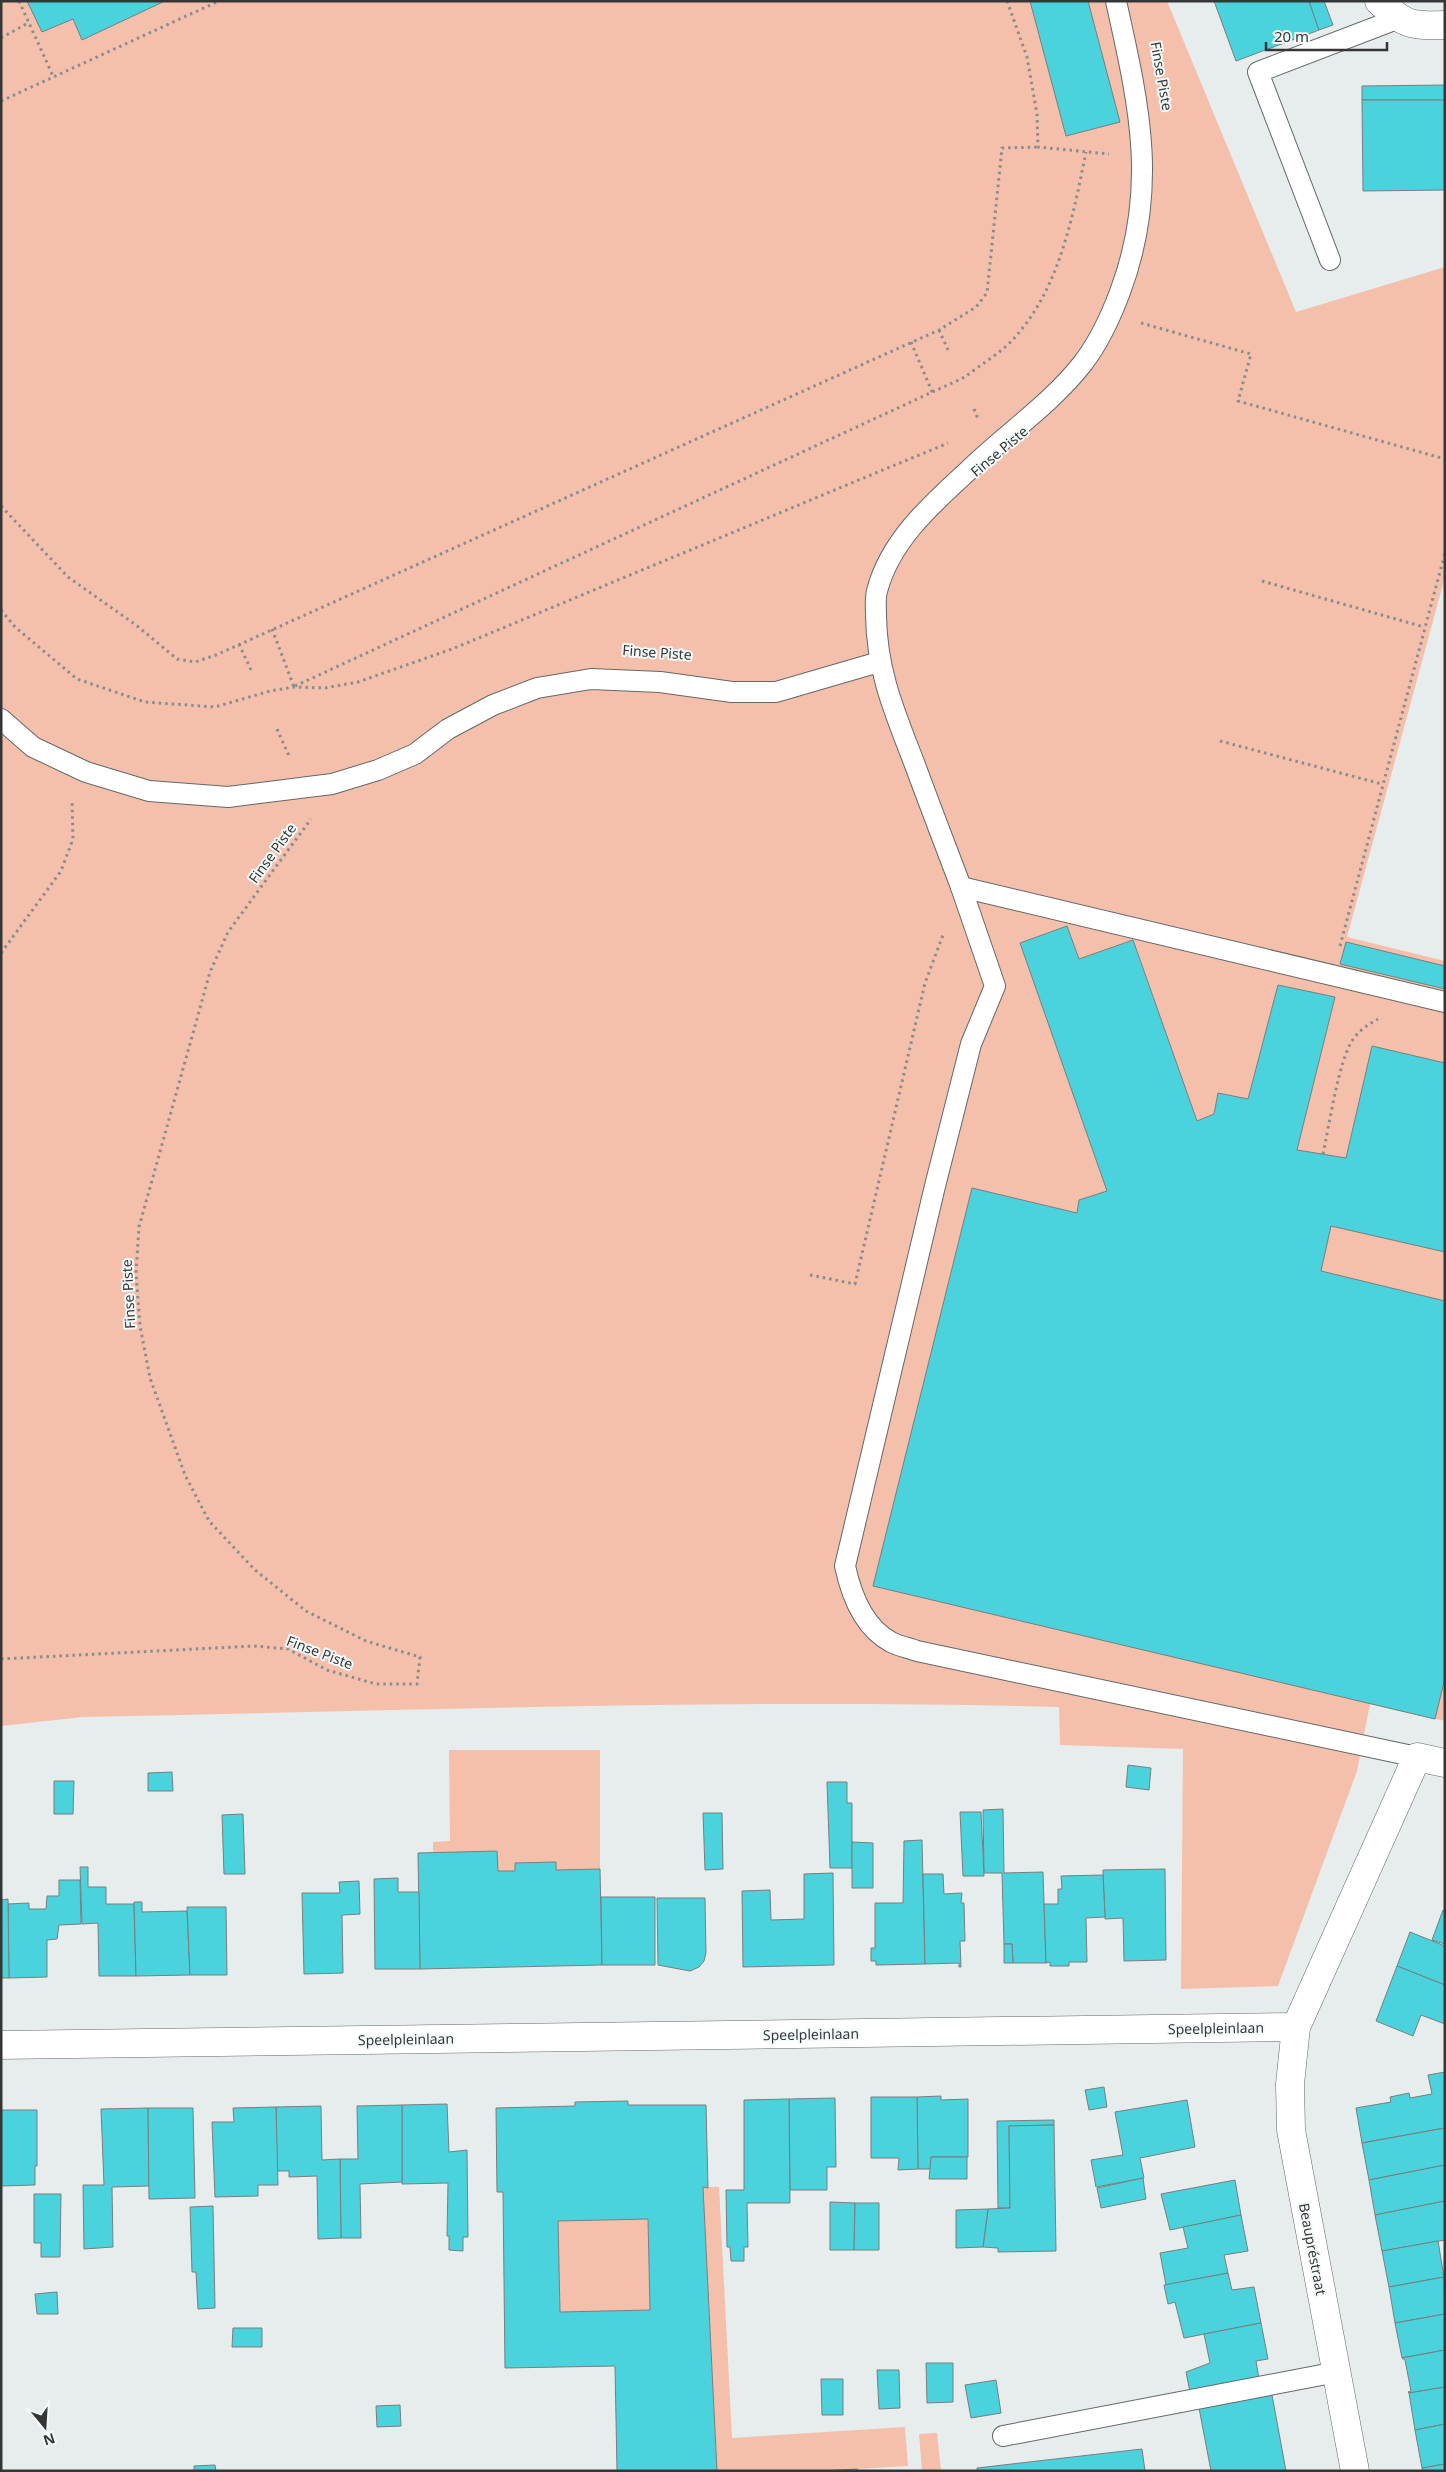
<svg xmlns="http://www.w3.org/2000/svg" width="1446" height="2472" font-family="'Noto Sans',sans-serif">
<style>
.green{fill:#f4c0ac}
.building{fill:#4ad3dc;stroke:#797e7e;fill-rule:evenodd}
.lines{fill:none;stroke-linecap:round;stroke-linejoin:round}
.lane-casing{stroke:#636868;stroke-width:22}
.street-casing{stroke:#636868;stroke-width:29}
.path{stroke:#898d8d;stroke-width:3;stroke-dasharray:2.5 4;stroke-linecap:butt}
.lane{stroke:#fff;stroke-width:20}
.street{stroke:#fff;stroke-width:28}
.labels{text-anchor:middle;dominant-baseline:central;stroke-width:4;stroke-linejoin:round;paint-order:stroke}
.street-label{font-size:14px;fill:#353737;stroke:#f4fafa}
</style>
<rect width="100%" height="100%" fill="#e7eced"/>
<!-- green -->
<g class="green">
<path d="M1,1H1167L1296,312L1445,267V577L1347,937L1445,961V1721L1370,1704L1357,1771L1278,1986L1181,1989L1183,1749L1060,1745L1059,1707C734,1698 408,1711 83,1717L1,1726Z"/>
<path d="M449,1750H600V1869L556,1870V1862L515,1863V1871H498L497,1851L433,1853V1842L450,1841Z"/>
<path d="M703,2187H719L732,2438L905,2427L908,2466L821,2471H717Z"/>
<path d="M648,2219L650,2310L560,2312L558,2221Z"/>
<path d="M937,2433L941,2471H922L919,2434Z"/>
</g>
<!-- building -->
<g class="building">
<path d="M27,1H165L82,40L73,19L42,32Z"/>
<path d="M1030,1H1088L1120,122L1066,136Z"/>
<path d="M1214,1H1309L1319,30L1236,61Z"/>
<path d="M1309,1H1324L1333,25L1319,30Z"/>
<path d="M1445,85V100H1362V86Z"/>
<path d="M1362,100H1445V190L1363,191Z"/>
<path d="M1067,926L1079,959L1133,940L1197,1121L1214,1114L1218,1093L1248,1099L1278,985L1335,997L1297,1150L1346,1158L1372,1046L1445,1063V1252L1331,1226L1321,1271L1445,1301V1678L1435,1719L873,1586L972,1188L1077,1213L1079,1200L1107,1191L1020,943Z"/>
<path d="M1346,942L1445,966V989L1340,964Z"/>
<path d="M1128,1765L1151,1768L1149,1790L1126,1787Z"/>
<path d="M172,1772L173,1791H148V1773Z"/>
<path d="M54,1781H74L73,1814H54Z"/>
<path d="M827,1782H847V1803H852V1868H830Z"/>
<path d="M1003,1809L1004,1873L1043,1872L1046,1963H1013L1012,1944H1004L1002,1873H984L983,1810Z"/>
<path d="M960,1812H981L984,1876H963Z"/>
<path d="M703,1813H722L723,1869L705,1870Z"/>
<path d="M243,1814L245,1874H224L222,1815Z"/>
<path d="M922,1840L925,1964L876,1965V1961H871V1948H875V1903H903L904,1841Z"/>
<path d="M852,1842L873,1843V1888H852Z"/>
<path d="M497,1851L498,1871H515V1863L556,1862V1870L600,1869L602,1965L420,1969L418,1853Z"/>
<path d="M80,1867H88V1887H106V1904H134L136,1976H99L98,1923L82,1924Z"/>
<path d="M1165,1869L1166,1960L1124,1961L1123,1918L1105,1919L1103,1870Z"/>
<path d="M833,1873L834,1965L743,1967L742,1891L770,1890L771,1920L804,1919V1874Z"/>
<path d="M923,1874H943L944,1894L962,1893L961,1903H964L965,1941H960L961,1967H959V1963L925,1964Z"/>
<path d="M1103,1875L1105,1917L1086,1918L1087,1962H1069V1966H1050V1962L1046,1963L1044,1904H1058V1889H1062L1061,1876Z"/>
<path d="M398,1878V1892H419L420,1969H375L374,1879Z"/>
<path d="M59,1880H80L81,1924L59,1925L57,1939L47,1940V1977L9,1978L8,1904L29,1903V1909H46L47,1896H59Z"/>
<path d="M359,1881L360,1914L342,1915L343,1973L304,1974L302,1893H340L339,1882Z"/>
<path d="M601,1897H655V1965H602Z"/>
<path d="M657,1898H705L706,1952L704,1961L699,1967L690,1971L658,1965Z"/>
<path d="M8,1899L9,1978H1V1900Z"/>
<path d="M134,1902H142V1912L187,1911L190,1975L136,1976Z"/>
<path d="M187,1907H226L227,1975H190Z"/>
<path d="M1443,1910L1445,1911V1944L1432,1940Z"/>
<path d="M1410,1932L1445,1946V1985L1397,1966Z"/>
<path d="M1004,1944H1012L1013,1963H1004Z"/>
<path d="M1397,1966L1445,1985V2024L1421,2015L1413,2036L1376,2021Z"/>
<path d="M1445,2072V2128L1362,2143L1356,2108L1391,2102L1390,2097L1409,2093L1410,2098L1432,2094L1428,2075Z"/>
<path d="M1104,2087L1107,2107L1089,2110L1085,2090Z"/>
<path d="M941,2096V2100L968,2099V2157H931V2169H918L917,2097Z"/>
<path d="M871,2097H917L918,2169L898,2170L899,2158H871Z"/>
<path d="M835,2098L836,2167H827V2190H790L789,2099Z"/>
<path d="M789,2099L790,2203H747L748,2247H744V2261H731L730,2247H727L726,2190H744V2100Z"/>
<path d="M1187,2100L1195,2147L1140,2158L1144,2178L1096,2187L1091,2160L1123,2155L1115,2112Z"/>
<path d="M628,2101V2105H706L708,2188L703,2187L717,2471H617L615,2366L505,2368L503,2192H497L496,2108L575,2106V2102ZM648,2219L650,2310L560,2312L558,2221Z"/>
<path d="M447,2104L449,2152L467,2150L468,2237H463V2251L449,2250V2236H447L448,2183L402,2184V2105Z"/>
<path d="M402,2105V2182L360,2184L361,2238H341L340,2159H358L357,2106Z"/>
<path d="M321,2106L322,2160L340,2159L341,2238L318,2239L317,2176L289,2177V2171H277L276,2107Z"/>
<path d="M276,2107L278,2185H258V2196L215,2197L212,2122H234L233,2108Z"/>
<path d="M148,2108L149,2186L112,2187L113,2247L84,2249L83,2185H104L101,2109Z"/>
<path d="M148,2108H193L195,2198L149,2199Z"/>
<path d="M1,2110H37V2166H35V2185L1,2186Z"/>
<path d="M1054,2120V2125L1009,2126L1010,2208H998L997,2121Z"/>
<path d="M1054,2125L1056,2251L998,2252V2248L983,2247L988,2209L1010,2208L1009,2126Z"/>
<path d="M1445,2128V2165L1369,2180L1362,2143Z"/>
<path d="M931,2157H967V2179H929Z"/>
<path d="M1445,2165V2201L1375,2215L1369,2180Z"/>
<path d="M1143,2178L1146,2199L1101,2208L1097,2188Z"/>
<path d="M1235,2180L1241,2215L1170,2230L1161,2194Z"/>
<path d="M34,2194H61L60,2257H41V2243H34Z"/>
<path d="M1445,2201V2240L1382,2251L1375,2215Z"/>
<path d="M830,2202L855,2203L854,2250H830Z"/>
<path d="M855,2203H879V2250H854Z"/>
<path d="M213,2206L215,2308L198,2309L196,2272H192L190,2207Z"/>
<path d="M988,2209L983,2247L956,2248V2210Z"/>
<path d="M1241,2215L1248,2251L1224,2255L1228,2273L1166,2285L1160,2253L1188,2248L1183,2227Z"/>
<path d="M1438,2241L1444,2277L1389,2287L1382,2251Z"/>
<path d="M1228,2273L1232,2290L1254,2287L1261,2323L1184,2338L1175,2302L1168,2304L1164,2285Z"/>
<path d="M1444,2277L1445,2314L1395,2323L1389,2287Z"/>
<path d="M57,2292L58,2314H37L35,2294Z"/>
<path d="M1445,2314V2350L1402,2358L1395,2323Z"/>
<path d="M1261,2323L1268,2359L1256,2361L1259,2379L1190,2392L1186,2372L1210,2363L1204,2334Z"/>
<path d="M233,2328H262V2347H232Z"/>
<path d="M1445,2350V2387L1409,2393L1408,2392L1411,2391L1405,2360L1402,2358Z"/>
<path d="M926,2363H953V2402L927,2403Z"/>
<path d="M877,2370H899L900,2408L879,2409Z"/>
<path d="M821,2379H843V2415H822Z"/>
<path d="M996,2380L1001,2413L971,2418L965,2385Z"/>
<path d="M1445,2387V2424L1415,2430L1409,2393Z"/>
<path d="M1272,2395L1286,2471H1211L1199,2408Z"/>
<path d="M400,2405L401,2426L377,2427L376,2406Z"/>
<path d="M1445,2424V2464L1422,2468L1415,2430Z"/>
<path d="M1142,2449L1145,2471H977V2468Z"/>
<path d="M1445,2464V2471H1423L1422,2468Z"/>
<path d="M215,2465L216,2471H194V2466Z"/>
<path d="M857,2469L860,2471H821Z"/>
</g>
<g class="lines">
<!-- lane casing -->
<g class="lane-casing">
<g id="lane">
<path d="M1116,1C1139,105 1159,188 1120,292C1111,316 1099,342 1083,363C1051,404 1007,433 970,469C933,503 890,540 877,591C875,598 876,608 876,616C877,673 895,713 915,765C930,806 946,847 961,887L1445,1002"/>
<path d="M1330,260L1258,72L1397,19"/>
<path d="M1,719L33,747L86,772L149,791L228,797L332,784L378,770L415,754L448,729L493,705L537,688L591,679L660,682L732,692H776L879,662"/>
<path d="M961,887L995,986L971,1044L935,1186L845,1566C851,1594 863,1627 891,1642C898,1646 909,1648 917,1651L1417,1757"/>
<path d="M1003,2436L1337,2372"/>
</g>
</g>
<!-- street casing -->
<g class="street-casing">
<g id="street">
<path d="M1379,1C1404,25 1411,26 1445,25"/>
<path d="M1,2045L1296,2027"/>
<path d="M1355,2471L1291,2130L1290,2084L1296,2027L1417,1757L1445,1763"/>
</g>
</g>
<!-- path -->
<g class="path">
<path d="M19,1L53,76"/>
<path d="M1007,1L1027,57L1037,114L1038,147L1109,154"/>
<path d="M1,38L28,23"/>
<path d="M1,101L219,1"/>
<path d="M1141,323L1251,354L1238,401L1445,459"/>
<path d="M939,330L948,350"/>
<path d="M911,342L933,394"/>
<path d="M974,409L978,419"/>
<path d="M1,506L68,577L136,625L177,659L195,662L216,655L939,330L976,307L987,293L1002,148L1038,147"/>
<path d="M1262,581L1424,627"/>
<path d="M1,610L15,627L77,679L145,702L215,707L270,691L294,687L325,688L358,682L452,649L948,443"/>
<path d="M272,629L294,687"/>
<path d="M239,644L251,670"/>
<path d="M295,686L965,377C981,364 1003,352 1016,336C1060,286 1073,216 1086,152"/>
<path d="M277,729L290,758"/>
<path d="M1220,741L1382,784"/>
<path d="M1340,946L1445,553"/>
<path d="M1,953L61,871L73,839L72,800"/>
<path d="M1323,1154C1329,1127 1339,1057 1354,1038C1361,1029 1369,1024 1378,1019"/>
<path d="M810,1275L855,1284L925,983L943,935"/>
<path d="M1,1659L254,1646L288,1649L327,1670L376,1684H417L420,1657L366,1641L306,1611L255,1570L209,1521L185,1475L150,1378L140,1326L136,1273L139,1227L210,972L228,932L311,819"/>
</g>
<!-- lane -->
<use href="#lane" class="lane"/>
<!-- street -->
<use href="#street" class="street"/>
</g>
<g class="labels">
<!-- street labels -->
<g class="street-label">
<text transform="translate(1162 76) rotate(80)">Finse Piste</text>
<text transform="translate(999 451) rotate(-40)">Finse Piste</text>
<text transform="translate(657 652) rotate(4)">Finse Piste</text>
<text transform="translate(272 853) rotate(-54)">Finse Piste</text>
<text transform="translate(128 1294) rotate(-93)">Finse Piste</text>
<text transform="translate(320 1652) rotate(21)">Finse Piste</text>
<text transform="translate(1216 2028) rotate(-1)">Speelpleinlaan</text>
<text transform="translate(811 2034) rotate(-1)">Speelpleinlaan</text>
<text transform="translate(406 2039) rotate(-1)">Speelpleinlaan</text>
<text transform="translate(1313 2249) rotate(79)">Beaupréstraat</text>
</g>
</g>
<!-- border -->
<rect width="1446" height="2472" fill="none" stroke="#353737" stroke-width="5"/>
<!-- north arrow -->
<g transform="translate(45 2427) rotate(162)" stroke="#f4fafa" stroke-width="4" paint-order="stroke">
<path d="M0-4L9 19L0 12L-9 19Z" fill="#353737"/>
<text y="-8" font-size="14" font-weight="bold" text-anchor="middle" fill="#353737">N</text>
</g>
<!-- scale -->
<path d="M1266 42v8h121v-8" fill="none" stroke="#353737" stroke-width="2.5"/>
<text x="1274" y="42" font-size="15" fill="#353737" stroke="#f4fafa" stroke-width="4" paint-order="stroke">20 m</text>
</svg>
